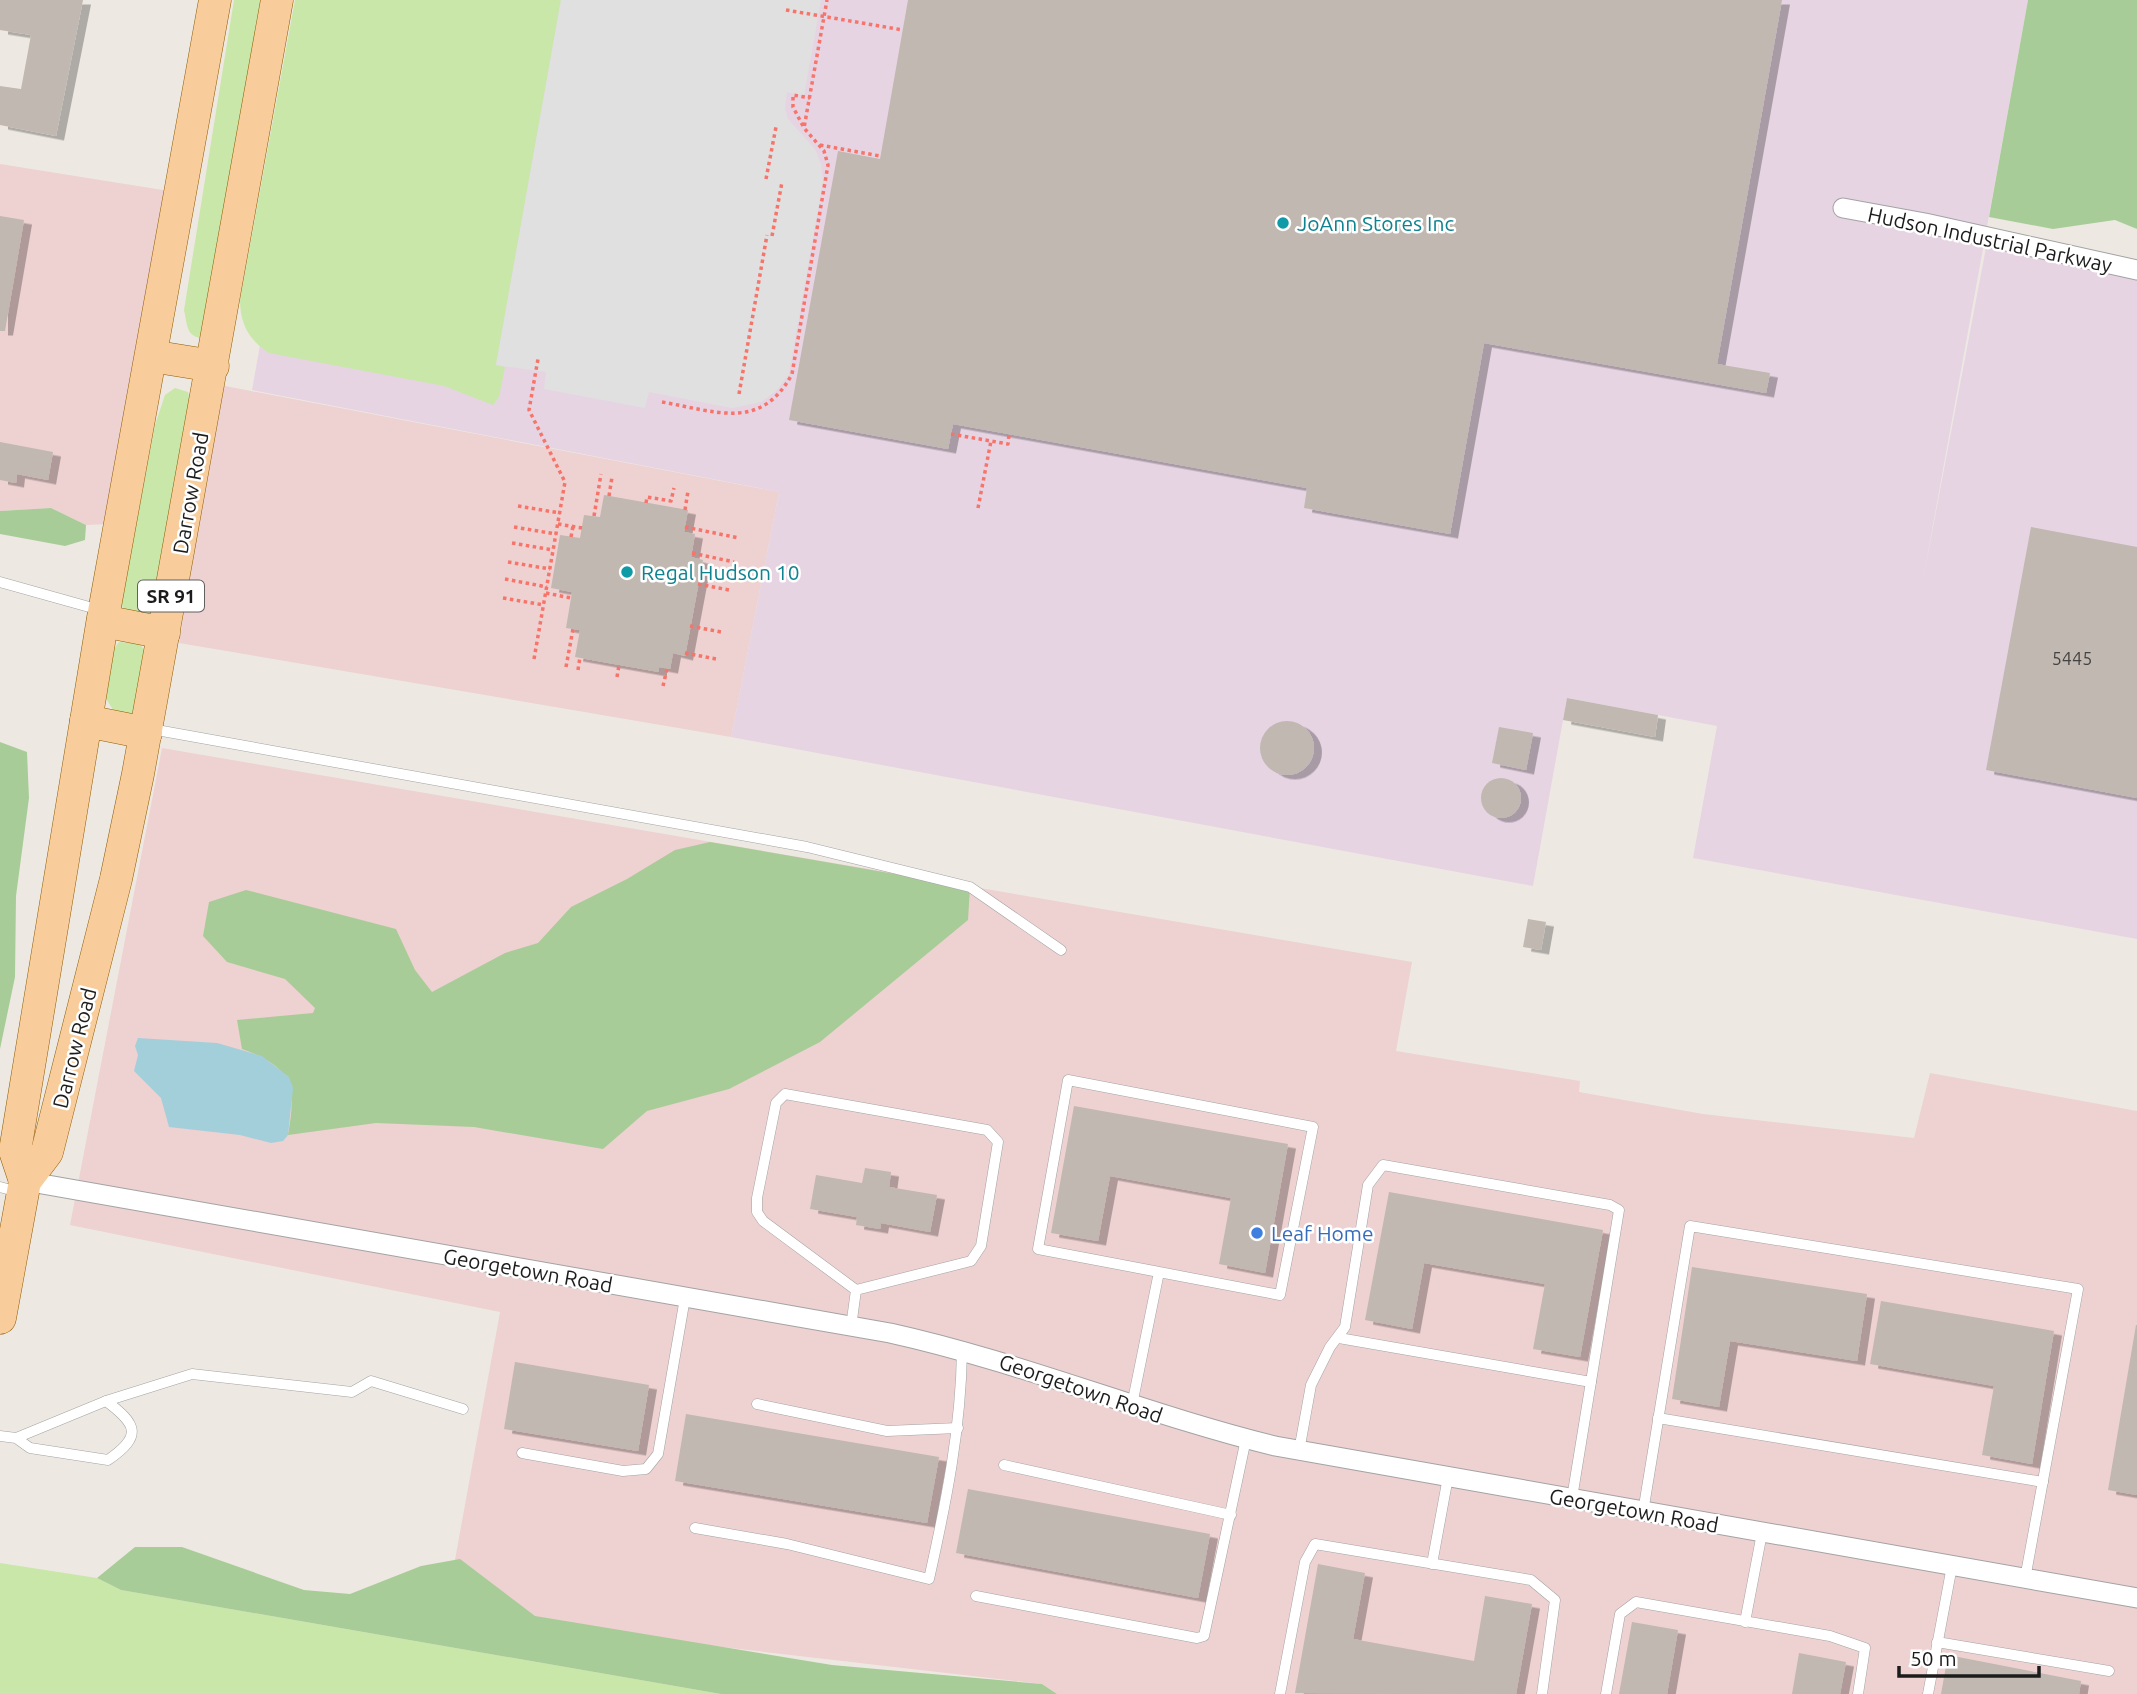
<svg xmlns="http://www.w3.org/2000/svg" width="2137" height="1694" font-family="Ubuntu,sans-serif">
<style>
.commercial{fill:#eed1d1}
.industrial{fill:#e6d4e3}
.grass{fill:#c9e7a8}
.forest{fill:#a8cc97}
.parking{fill:#e0e0e0}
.water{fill:#a3cfda}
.building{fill:#c1b8b1;filter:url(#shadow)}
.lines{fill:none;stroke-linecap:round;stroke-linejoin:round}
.service-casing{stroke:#a3a3a3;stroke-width:11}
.minor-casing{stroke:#a3a3a3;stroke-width:21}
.primary-casing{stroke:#905d04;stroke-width:33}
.path{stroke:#f6746a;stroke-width:3.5;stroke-dasharray:3.5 3.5;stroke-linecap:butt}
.service{stroke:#fff;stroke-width:10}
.minor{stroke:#fff;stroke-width:19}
.primary{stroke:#f9cd9b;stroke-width:32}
.culture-dot{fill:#0f9aa8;stroke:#fff;stroke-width:2.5}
.shop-dot{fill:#3f7fe0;stroke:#fff;stroke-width:2.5}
.labels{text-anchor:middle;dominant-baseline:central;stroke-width:5;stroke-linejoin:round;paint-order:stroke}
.number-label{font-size:18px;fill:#454341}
.shield{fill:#fff;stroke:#606060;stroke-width:2}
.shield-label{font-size:19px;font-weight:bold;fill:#1c1c1c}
.culture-label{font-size:21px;fill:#0d838f;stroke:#fff;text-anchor:start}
.street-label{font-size:21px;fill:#1c1c1c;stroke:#fff}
.shop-label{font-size:21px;fill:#366cbe;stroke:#fff;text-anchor:start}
</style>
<defs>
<filter id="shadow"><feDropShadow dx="8" dy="4.5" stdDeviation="0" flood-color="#0004"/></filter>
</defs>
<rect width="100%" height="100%" fill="#ede9e2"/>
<!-- commercial -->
<g class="commercial">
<path d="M0,164L169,191L118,447L109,524L86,525L51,508L0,511Z"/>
<path d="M220,385L779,492L731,737L179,643Z"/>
<path d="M162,748L1412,962L1396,1051L1580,1081L1579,1092L1703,1114L1914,1138L1930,1073L2137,1111V1694H1057L1042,1684L445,1615L500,1312L70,1225Z"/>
</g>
<!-- industrial -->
<path class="industrial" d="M322,0H2028L1923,580L1988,237L2137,270V939L1693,858L1717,726L1567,698L1533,886L731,737L779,492L252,390Z"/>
<!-- grass -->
<g class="grass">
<path d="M234,0H263L202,338C186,337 187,323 184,310Z"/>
<path d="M295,0H561L496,365L505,367L499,397L493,405L444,386L269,353C249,340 240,324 240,300Z"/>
<path d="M175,388L188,392L190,402L150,618H133L121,605L155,425L165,395Z"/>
<path d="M119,642L140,644L147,655L138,704L132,713L117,716L105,697L113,650Z"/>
<path d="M0,1563L97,1578L121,1590L721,1694H0Z"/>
</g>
<!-- forest -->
<g class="forest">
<path d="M2028,0H2137V229L2115,220L2053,229L1989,217Z"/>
<path d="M51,508L86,525L85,540L65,546L0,534V511Z"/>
<path d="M0,742L27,752L29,798L16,896L15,977L0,1049Z"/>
<path d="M710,842L970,887L968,920L820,1042L729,1089L647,1111L603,1149L474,1127L376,1123L288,1135C297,1086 292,1067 242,1049L237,1020L313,1013L315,1008L285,979L227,962L203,936L209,902L246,890L396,929L415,970L432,992L505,953L538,943L571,907L627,879L675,850Z"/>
<path d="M135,1547H182L304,1590L350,1594L421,1566L460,1559L535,1616L832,1665L1042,1684L1057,1694H721L121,1590L97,1578Z"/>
</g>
<!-- parking -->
<path class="parking" d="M561,0H821L804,96L787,92L785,108L788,119L815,149L821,164L823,181L789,374L776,391L761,402L732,408L649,392L645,408L544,389L546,372L496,365Z"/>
<!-- water -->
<path class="water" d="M138,1038L217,1043L262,1056L289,1077L293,1088L288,1135L283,1141L271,1143L240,1135L169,1127L161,1098L134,1071L138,1055L135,1046Z"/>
<!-- building -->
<g class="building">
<path d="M0,0H83L56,136L0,125V86L21,89L31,35L0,30Z"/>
<path d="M908,0H1782L1717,364L1770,373L1766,393L1484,343L1450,534L1304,508L1307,488L953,424L948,449L789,420L838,151L880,159Z"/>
<path d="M0,216L24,220L5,331H0Z"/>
<path d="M0,442L53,452L48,480L17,474L16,483L0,480Z"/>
<path d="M604,495L688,510L684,532L695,534L691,557L703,560L685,656L673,653L670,669L659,667V672L575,657L580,630L566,628L572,592L551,588L560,535L580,538L584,515L600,517Z"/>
<path d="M2031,527L2137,547V798L1986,770Z"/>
<path d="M1567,698L1658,715L1655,737L1563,720Z"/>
<circle cx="1287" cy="748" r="27"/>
<path d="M1499,727L1533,733L1526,770L1492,763Z"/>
<circle cx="1501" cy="798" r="20"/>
<path d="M1528,919L1546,922L1541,950L1523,947Z"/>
<path d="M1074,1106L1288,1144L1265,1273L1219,1264L1231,1198L1110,1176L1098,1241L1051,1233Z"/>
<path d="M865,1168L891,1172L889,1187L937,1195L930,1232L881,1223L880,1229L856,1225L857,1217L810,1209L816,1175L862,1183Z"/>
<path d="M1389,1192L1603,1230L1580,1357L1533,1349L1545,1284L1424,1263L1412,1329L1365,1320Z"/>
<path d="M1692,1267L1867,1294L1857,1361L1730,1341L1719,1407L1672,1399Z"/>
<path d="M1881,1301L2054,1331L2032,1464L1982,1455L1994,1386L1870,1364Z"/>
<path d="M2136,1325H2137V1495L2108,1490Z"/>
<path d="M515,1362L649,1385L638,1451L504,1429Z"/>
<path d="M686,1414L939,1457L927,1523L675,1481Z"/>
<path d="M968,1489L1210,1534L1198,1598L956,1553Z"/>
<path d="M1318,1564L1365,1573L1353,1639L1474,1661L1485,1596L1532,1604L1516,1694L1295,1693Z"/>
<path d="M1632,1622L1678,1630L1667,1694H1619Z"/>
<path d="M1799,1653L1846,1662L1840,1694H1792Z"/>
<path d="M1948,1655L2081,1681L2079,1694H1941Z"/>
</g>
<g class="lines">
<!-- service casing -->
<g class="service-casing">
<g id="service">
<path d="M0,582L100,610"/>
<path d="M151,729L807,847L970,887L1061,950"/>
<path d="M0,1187L19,1192"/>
<path d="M851,1327L856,1290L763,1221L757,1212V1198L776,1103L785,1094L987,1130L998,1142L981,1246L971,1261L856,1290"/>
<path d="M1339,1338L1591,1382"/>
<path d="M106,1401L192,1374L352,1392L371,1381L463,1409"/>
<path d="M757,1404L887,1431L958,1428"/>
<path d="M1132,1405L1159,1272L1038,1249L1068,1080L1313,1127L1280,1295L1159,1272"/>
<path d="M1658,1418L2043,1482"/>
<path d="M0,1436L16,1438L106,1401C137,1424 143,1436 108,1460L30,1448L16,1438"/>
<path d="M1299,1451L1311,1385L1330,1347L1345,1327L1368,1185L1383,1165L1610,1205L1619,1210L1572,1498"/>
<path d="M522,1453L623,1471L646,1469L658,1454L685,1298"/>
<path d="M1004,1465L1231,1515"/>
<path d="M1643,1512L1690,1226L2078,1289L2025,1579"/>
<path d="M695,1528L787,1544L929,1579C946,1503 961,1429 962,1350"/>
<path d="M1432,1564L1448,1477"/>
<path d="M976,1596L1197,1638L1204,1636L1246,1439"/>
<path d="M1745,1622L1762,1533"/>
<path d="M1937,1642L2109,1671"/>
<path d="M1280,1694L1305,1562L1315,1544L1531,1580L1555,1600L1542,1694"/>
<path d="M1606,1694L1620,1614L1636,1602L1830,1636L1865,1648L1858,1694"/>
<path d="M1928,1694L1952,1566"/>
</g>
</g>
<!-- minor casing -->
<g class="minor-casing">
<g id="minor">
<path d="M1843,208L1925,223L2137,270"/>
<path d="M25,1181L890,1333C1021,1362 1145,1414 1275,1446L2137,1598"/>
</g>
</g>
<!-- primary casing -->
<g class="primary-casing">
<g id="primary">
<path d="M151,356L213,366"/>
<path d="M103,621L164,633"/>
<path d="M86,721L146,733"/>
<path d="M25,1181L15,1151L104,612L215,0"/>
<path d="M0,1318L25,1181L47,1152L116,879L138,774L277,0"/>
</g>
</g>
<!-- path -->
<g class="path">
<path d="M786,10L903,30"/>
<path d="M803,126L793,107V95L810,98"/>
<path d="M820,145L880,156"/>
<path d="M766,179L776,127"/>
<path d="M772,236L782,182"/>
<path d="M739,394L767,235"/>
<path d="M662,402C715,411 761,432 792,374L828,165L824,151L804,128L827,0"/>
<path d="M951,434L1008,444L1009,435"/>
<path d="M609,496L612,477"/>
<path d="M646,503L647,497L671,501L674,488"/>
<path d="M518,506L560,513"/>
<path d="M978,508L991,441"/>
<path d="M685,510L688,491"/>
<path d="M594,516L601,474"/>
<path d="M558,524L582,528"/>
<path d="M514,527L556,534"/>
<path d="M685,527L739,538"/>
<path d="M571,537L573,526"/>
<path d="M512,543L553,550"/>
<path d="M692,553L734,562"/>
<path d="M508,562L550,569"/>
<path d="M505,579L547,587"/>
<path d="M698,584L729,590"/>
<path d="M546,593L571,598"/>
<path d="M503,598L544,605"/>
<path d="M690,626L721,632"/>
<path d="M685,653L716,659"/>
<path d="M534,659L565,482L529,410L538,359"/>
<path d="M566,667L573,629"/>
<path d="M578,670L580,657"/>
<path d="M617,677L619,665"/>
<path d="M663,686L667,669"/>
</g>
<!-- service -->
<use href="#service" class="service"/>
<!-- minor -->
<use href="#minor" class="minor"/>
<!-- primary -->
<use href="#primary" class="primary"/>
</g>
<!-- markers -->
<g class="culture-dot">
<circle cx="1283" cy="223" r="7"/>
<circle cx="627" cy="572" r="7"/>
</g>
<circle class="shop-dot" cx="1257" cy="1233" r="7"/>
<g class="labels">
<!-- number labels -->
<g class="number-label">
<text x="2072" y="658">5445</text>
</g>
<!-- shield labels -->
<rect class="shield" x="138" y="580.5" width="66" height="31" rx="5"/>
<g class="shield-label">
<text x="171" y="596">SR 91</text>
</g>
<!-- culture labels -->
<g class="culture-label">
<text x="1297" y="223">JoAnn Stores Inc</text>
<text x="641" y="572">Regal Hudson 10</text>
</g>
<!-- street labels -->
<g class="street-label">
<text transform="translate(1990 239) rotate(12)">Hudson Industrial Parkway</text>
<text transform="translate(190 493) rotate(-80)">Darrow Road</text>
<text transform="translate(74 1048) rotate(-76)">Darrow Road</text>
<text transform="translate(528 1270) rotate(10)">Georgetown Road</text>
<text transform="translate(1081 1388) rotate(19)">Georgetown Road</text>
<text transform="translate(1634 1510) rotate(10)">Georgetown Road</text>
</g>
<!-- shop labels -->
<g class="shop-label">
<text x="1271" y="1233">Leaf Home</text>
</g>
</g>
<!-- scale -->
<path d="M1899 1666v10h140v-10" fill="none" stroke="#1c1c1c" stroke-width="3.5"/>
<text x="1910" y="1666" font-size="21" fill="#1c1c1c" stroke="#ffffff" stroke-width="5" paint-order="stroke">50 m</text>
</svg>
